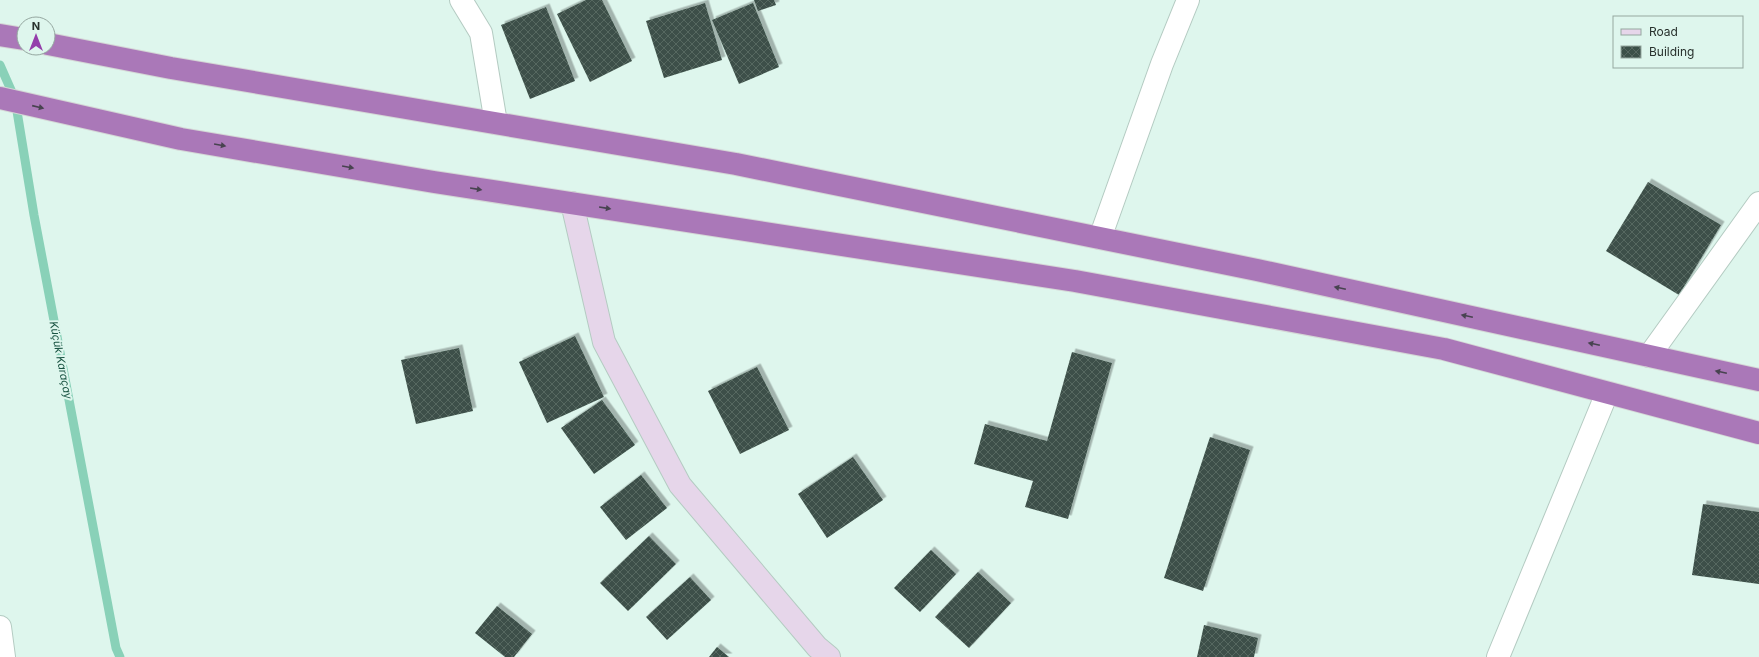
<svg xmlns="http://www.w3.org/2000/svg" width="1759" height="657" font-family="Inter,sans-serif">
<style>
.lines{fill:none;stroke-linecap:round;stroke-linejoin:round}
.stream{stroke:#89d1b8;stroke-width:9}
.building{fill:url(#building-cross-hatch);filter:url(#shadow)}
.street-casing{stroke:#b4cbc2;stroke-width:24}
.secondary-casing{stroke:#b4cbc2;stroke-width:24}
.highway-casing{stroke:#d4d6d5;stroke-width:24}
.street{stroke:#fff;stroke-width:22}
.secondary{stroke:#e6d6ea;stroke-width:22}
.highway{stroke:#aa78b8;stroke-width:22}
.oneway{fill:#484350}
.labels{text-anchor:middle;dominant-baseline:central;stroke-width:4;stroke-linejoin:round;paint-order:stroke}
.water-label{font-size:11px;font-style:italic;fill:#1a5443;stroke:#def6ed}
</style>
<defs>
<pattern id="building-cross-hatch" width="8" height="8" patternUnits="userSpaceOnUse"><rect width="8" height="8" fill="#3c5048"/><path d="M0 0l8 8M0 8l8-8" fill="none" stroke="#566760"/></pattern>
<filter id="shadow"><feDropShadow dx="3.5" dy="-3.5" stdDeviation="0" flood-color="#0004"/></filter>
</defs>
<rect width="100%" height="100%" fill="#def6ed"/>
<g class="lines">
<!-- stream -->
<path class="stream" d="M0,65L15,99L34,215L116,648L120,657"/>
</g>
<!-- building -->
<g class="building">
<path d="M586,0H602L632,61L590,82L557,14Z"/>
<path d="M754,0H774L776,5L758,11Z"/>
<path d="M705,3L722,60L664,78L646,21Z"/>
<path d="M753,3L779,67L739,84L712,20Z"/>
<path d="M546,7L575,81L530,99L501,25Z"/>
<path d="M1648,182L1721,225L1679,295L1606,251Z"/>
<path d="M575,336L604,397L547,423L519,362Z"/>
<path d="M459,348L473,411L416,424L401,360Z"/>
<path d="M1072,352L1112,363L1068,519L1025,507L1033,481L974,464L985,424L1047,441Z"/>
<path d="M757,367L789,430L740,454L708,391Z"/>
<path d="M602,400L635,445L594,474L561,428Z"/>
<path d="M1210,437L1250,450L1203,591L1164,578Z"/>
<path d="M853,457L883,500L827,538L798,494Z"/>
<path d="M641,475L667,508L626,540L600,507Z"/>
<path d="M1703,504L1759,512V584L1692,575Z"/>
<path d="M649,536L676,564L628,611L600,583Z"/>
<path d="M931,550L956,574L920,612L894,588Z"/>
<path d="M978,572L1011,603L969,648L935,617Z"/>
<path d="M690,577L711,600L667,640L646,617Z"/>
<path d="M497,606L532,634L514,657H505L475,633Z"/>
<path d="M1204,625L1258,638L1254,657H1197Z"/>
<path d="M717,647L729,657H709Z"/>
</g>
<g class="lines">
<!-- street casing -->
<g class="street-casing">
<g id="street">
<path d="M461,0L481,33L496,123"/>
<path d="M1100,238L1162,64L1188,0"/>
<path d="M1649,356L1759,203"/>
<path d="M0,627L4,657"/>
<path d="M1498,657L1607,393"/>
</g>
</g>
<!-- secondary casing -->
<g class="secondary-casing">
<path id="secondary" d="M572,203L604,342L680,485L817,647L829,657"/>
</g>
<!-- highway casing -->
<g class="highway-casing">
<g id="highway">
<path d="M0,35L24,39"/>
<path d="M48,44L171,68L736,164L1257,270L1759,380"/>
<path d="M0,98L181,139L434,182L1075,281L1444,349L1759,433"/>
</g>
</g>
<!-- street -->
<use href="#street" class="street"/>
<!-- secondary -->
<use href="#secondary" class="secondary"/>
<!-- highway -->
<use href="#highway" class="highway"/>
</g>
<!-- one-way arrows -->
<defs><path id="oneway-solid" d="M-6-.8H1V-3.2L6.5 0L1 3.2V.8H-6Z"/></defs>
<g class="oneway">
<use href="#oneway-solid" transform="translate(38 107) rotate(13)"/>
<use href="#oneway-solid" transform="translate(220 145) rotate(10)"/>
<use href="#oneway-solid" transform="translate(348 167) rotate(10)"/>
<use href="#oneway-solid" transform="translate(476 189) rotate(9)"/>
<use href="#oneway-solid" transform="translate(605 208) rotate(9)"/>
<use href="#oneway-solid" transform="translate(1340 288) rotate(-168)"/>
<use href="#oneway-solid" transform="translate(1467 316) rotate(-168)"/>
<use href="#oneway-solid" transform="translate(1594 344) rotate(-168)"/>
<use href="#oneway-solid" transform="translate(1721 372) rotate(-168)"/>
</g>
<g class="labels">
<!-- water labels -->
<g class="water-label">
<text transform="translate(61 360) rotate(79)">Küçük Karaçay</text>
</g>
</g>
<!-- legend -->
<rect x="1613" y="16" width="130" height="52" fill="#def6ed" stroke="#95a7a0"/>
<rect x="1621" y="29" width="20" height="6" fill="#e6d6ea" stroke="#95a7a0"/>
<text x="1649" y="36" font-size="12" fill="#28312d">Road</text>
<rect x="1621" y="46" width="20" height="12" fill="url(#building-cross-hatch)" stroke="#95a7a0"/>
<text x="1649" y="56" font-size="12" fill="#28312d">Building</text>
<!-- north arrow -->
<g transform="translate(36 36)"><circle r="19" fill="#def6ed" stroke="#95a7a0"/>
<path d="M0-3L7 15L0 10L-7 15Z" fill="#943eab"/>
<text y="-6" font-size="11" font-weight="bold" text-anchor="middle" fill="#28312d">N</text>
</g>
</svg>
